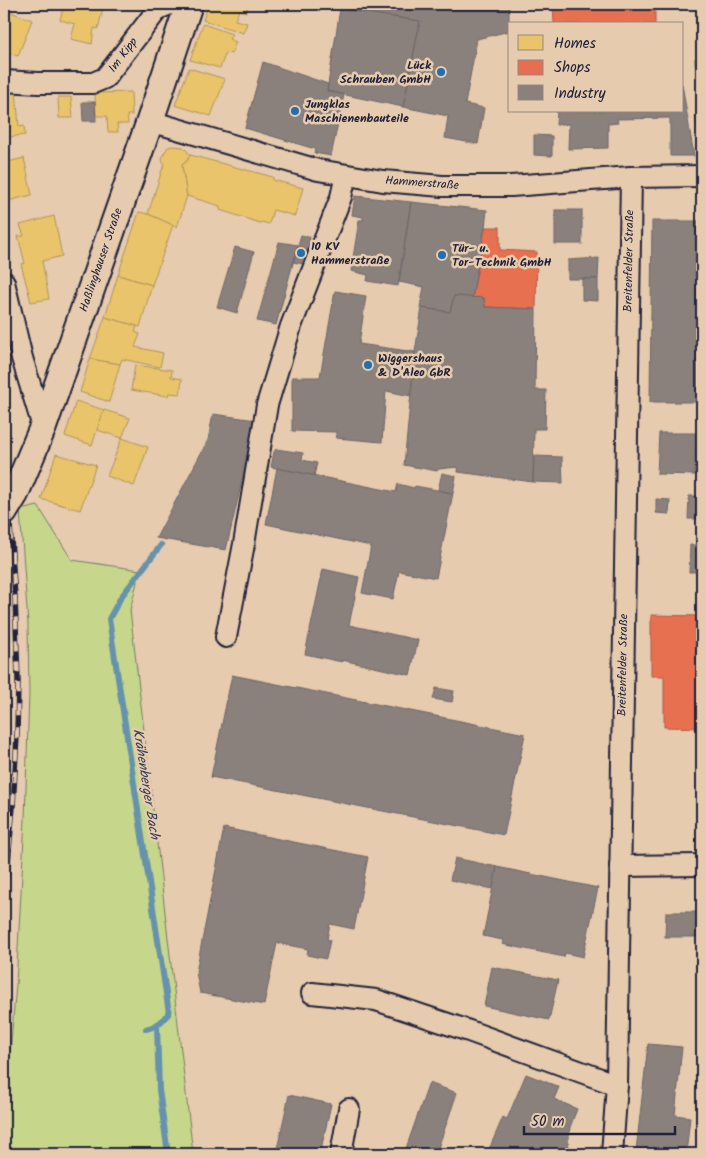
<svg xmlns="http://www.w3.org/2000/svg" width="706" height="1158" font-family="Kalam,sans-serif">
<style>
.green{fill:#c6d78b;stroke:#747c63}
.homes{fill:#e9c46a;stroke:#ad935c}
.shops{fill:#e76f51;stroke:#ac584a}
.industry{fill:#8a817c;stroke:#6b6468}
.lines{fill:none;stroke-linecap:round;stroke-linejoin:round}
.stream{stroke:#6692ab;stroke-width:6}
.minor-casing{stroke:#22223b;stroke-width:24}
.major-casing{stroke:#22223b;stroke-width:30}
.minor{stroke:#e6cbae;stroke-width:20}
.major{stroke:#e6cbae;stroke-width:26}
.rail-casing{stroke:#22223b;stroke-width:5.5}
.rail{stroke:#e6cbae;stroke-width:4;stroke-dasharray:11;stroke-linecap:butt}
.poi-dot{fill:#1f6fb2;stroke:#e6cbae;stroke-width:2}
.labels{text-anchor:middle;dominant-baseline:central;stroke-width:5;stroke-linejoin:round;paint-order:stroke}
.street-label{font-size:12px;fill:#22223b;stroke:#e6cbae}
.poi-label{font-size:12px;font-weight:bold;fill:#22223b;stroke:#e6cbae;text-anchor:start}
.water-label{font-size:14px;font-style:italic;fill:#333e57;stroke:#e6cbae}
</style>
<rect width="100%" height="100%" fill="#e6cbae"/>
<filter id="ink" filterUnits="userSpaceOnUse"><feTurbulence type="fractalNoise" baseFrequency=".02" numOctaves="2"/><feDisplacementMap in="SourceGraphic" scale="10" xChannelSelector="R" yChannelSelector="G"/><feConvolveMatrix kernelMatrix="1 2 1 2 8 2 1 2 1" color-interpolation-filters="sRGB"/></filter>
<g filter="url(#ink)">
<!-- green -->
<path class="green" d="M38,506L72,560L140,570L130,610L193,1154H4V1120L16,985L25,819L29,694L28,624L20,510Z"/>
<!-- homes -->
<g class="homes">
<path d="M64,4H104L98,29L94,28L92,44L71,39L75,24L60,20Z"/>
<path d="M209,4H249L246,12L239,10L235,20L247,23L243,33L203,20Z"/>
<path d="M8,11L32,20L18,56L4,52V20Z"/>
<path d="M203,24L232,34L229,39L236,42L231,54L226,52L220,68L190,60Z"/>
<path d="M702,57V89H700L694,59Z"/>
<path d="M189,68L225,79L211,116L175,105Z"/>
<path d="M16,90L19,127L24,126L25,135L8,137L7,129L4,130V91Z"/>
<path d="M131,92L132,115H127L128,124H117L118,132H108L107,116H96L95,93Z"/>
<path d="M58,97H71L73,118H59Z"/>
<path d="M702,115V130L698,131L695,116Z"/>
<path d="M173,146L183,147L188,152L190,155L187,161L182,165L187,196L177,227L148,214L164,164L162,159L163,155L168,147Z"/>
<path d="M190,155L273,177V180L303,188L295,216L273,210L269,224L262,222L260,223L220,210V206L187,196L182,165L187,161Z"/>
<path d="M24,158L32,195L4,202V163Z"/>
<path d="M139,212L148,214L173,225L152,285L118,275Z"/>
<path d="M54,216L62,256L42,261L49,299L31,302L21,264L25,263L18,236H24L20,225Z"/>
<path d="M118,275L152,285L140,327L105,317Z"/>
<path d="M105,317L137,326L135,332L140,334L135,347L163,353L160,367L122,359L120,364L90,359Z"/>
<path d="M90,359L120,364L109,402L80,392Z"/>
<path d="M135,365L172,370L171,377L182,379L180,394L169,393L168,396L131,390Z"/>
<path d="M76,401L104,410L92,445L65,436Z"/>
<path d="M104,410L130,418L122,438L97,430Z"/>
<path d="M122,438L148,447L134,486L107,476Z"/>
<path d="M56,454L96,465L80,510L41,499Z"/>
</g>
<!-- shops -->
<g class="shops">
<path d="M553,4H640V5L655,4V24H554Z"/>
<path d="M485,227H500V250L537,252L536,309L485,307L484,298H472Z"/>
<path d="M651,615L702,616V728L664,727V676H651Z"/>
</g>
<!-- industry -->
<g class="industry">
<path d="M341,4H509V31L477,39L465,104L484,108L478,144L445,138L448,116L403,107L420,21L340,9Z"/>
<path d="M340,9L420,21L403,107L327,91Z"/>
<path d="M263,62L328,84L327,91L344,95L331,156L314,153L315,149L245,128Z"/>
<path d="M682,84L694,156H670V118L617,119L618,123L608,124V148L568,149L569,124L556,125L557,111H682Z"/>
<path d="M82,102H95L96,121H83Z"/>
<path d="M534,135L552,136V156L534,155Z"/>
<path d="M355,196L411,202L398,286L367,281L368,275L351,271L359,220H363V217L352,215Z"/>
<path d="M411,202L487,210L485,227L472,298L454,296L450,312L420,308L424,287L399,282Z"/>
<rect x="555" y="210" width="27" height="34"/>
<path d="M652,221H702V402H650Z"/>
<path d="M301,235L310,237L304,264L293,262Z"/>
<path d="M279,242L298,245L276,325L257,321Z"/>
<path d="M235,247L254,252L237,313L217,307Z"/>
<path d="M599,258L598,279H568V260Z"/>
<path d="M582,279H598V301L582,300Z"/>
<path d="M335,291L366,296L359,344L415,352L411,396L386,391L382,442L336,438V432L292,431V377H320Z"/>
<path d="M454,296L484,298L485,307L536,309L535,390H546L545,429H534L533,482L458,472V467L439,469L437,471L404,465L415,352L422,308L450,312Z"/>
<path d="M213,414L256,420L226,550L156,538L208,440Z"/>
<path d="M659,433H696L695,475L657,474Z"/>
<path d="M276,449L303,453L302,460L317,463L314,476L271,467L274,452Z"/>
<path d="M534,456L562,457L563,483L533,482Z"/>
<path d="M277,468L396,492L398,484L414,488L415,486L453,493L436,578L399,571L393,599L362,593L371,546L266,524Z"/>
<path d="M442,473L456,476L453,493L438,490Z"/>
<path d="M689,496H702V519H688Z"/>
<path d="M656,499L670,500L669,514L656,513Z"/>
<path d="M690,545H702V572H689Z"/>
<path d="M323,569L359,577L349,625L418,640L410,675L342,660V662L305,654Z"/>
<path d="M232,675L525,734L504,835L211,777Z"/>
<path d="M436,688L454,691L452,702L433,699Z"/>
<path d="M224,828L368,857L354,929L330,924L327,939L330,940L326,959L307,955L308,949L277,943L264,1005L200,993L196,972Z"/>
<path d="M455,858L497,867L493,889L450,880Z"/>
<path d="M497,867L598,888L583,957L565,953L564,957L502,944L503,940L483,936Z"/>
<path d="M666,912H702V937H665Z"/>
<path d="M492,967L558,980L549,1020L484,1006Z"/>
<path d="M648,1044L682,1047L675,1115L690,1117L686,1154H671L636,1151Z"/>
<path d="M526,1074L559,1087L554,1099L577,1109L570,1127L567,1154H487L503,1117L507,1119Z"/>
<path d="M429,1083L457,1093L436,1154H404Z"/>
<path d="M289,1095L331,1104L320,1154H276Z"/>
</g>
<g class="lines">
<!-- stream -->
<g class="stream">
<path d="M157,1026L159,1090L168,1154"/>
<path d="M146,1029C157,1026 162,1022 169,1013L109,619L121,597L161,545"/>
</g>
<!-- minor casing -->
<g class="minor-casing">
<g id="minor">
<path d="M4,81L38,83H93L105,78L158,9L170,4"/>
<path d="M150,121L318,170L383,181L442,186H511L631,177L702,176"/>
<path d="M4,282L22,358L43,427"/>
<path d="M226,637L244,544L267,405L291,326L341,197L346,175"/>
<path d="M620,866L702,865"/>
<path d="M312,993L376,1000L469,1031L617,1085"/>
<path d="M341,1154L349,1109"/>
<path d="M612,1154L617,1085L631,177"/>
</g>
</g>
<!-- major casing -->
<g class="major-casing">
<path id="major" d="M4,512L15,494L43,427L150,121L189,4"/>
</g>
<!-- minor -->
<use href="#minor" class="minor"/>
<!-- major -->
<use href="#major" class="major"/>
<!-- rail casing -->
<g class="rail-casing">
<g id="rail">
<path d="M4,486L10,525L15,597L18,679L17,736L13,807L4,905"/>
<path d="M4,644L5,674L4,733"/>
</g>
</g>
<!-- rail -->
<use href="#rail" class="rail"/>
</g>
</g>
<!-- markers -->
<g class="poi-dot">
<circle cx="441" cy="72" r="5"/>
<circle cx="295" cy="111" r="5"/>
<circle cx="301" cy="253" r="5"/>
<circle cx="442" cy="255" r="5"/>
<circle cx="368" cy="365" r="5"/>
</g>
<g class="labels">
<!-- street labels -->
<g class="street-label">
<text transform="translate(123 55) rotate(-53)">Im Kipp</text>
<text transform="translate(422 183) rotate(4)">Hammerstraße</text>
<text transform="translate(101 260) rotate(-71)">Haßlinghauser Straße</text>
<text transform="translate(629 261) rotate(-89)">Breitenfelder Straße</text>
<text transform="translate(623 665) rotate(-89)">Breitenfelder Straße</text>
</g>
<!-- poi labels -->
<g class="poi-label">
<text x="431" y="65" text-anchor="end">Lück<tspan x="431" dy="14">Schrauben GmbH</tspan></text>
<text x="305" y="104">Jungklas<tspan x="305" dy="14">Maschienenbauteile</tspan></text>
<text x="311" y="246">10 KV<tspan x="311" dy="14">Hammerstraße</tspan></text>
<text x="452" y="248">Tür- u.<tspan x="452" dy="14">Tor-Technik GmbH</tspan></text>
<text x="378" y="358">Wiggershaus<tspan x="378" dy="14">&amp; D'Aleo GbR</tspan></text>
</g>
<!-- water labels -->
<g class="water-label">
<text transform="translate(146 784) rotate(81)">Krähenberger Bach</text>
</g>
</g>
<!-- margin -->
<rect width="706" height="1158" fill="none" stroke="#e6cbae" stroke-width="20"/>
<rect x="10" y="10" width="686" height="1138" fill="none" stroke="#22223b" stroke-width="2" filter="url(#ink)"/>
<!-- legend -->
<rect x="508" y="22" width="175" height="90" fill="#e6cbae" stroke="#988780"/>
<rect x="518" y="35" width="25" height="15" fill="#e9c46a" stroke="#988780"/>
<text x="554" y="48" font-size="15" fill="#22223b">Homes</text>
<rect x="518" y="60" width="25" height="15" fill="#e76f51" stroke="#988780"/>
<text x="554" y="72" font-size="15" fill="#22223b">Shops</text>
<rect x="518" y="85" width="25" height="15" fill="#8a817c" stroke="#988780"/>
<text x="554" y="98" font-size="15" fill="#22223b">Industry</text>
<!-- scale -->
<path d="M524 1126v8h151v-8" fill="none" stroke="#22223b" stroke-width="2.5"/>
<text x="531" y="1126" font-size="15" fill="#22223b" stroke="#e6cbae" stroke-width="4" paint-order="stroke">50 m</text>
</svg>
